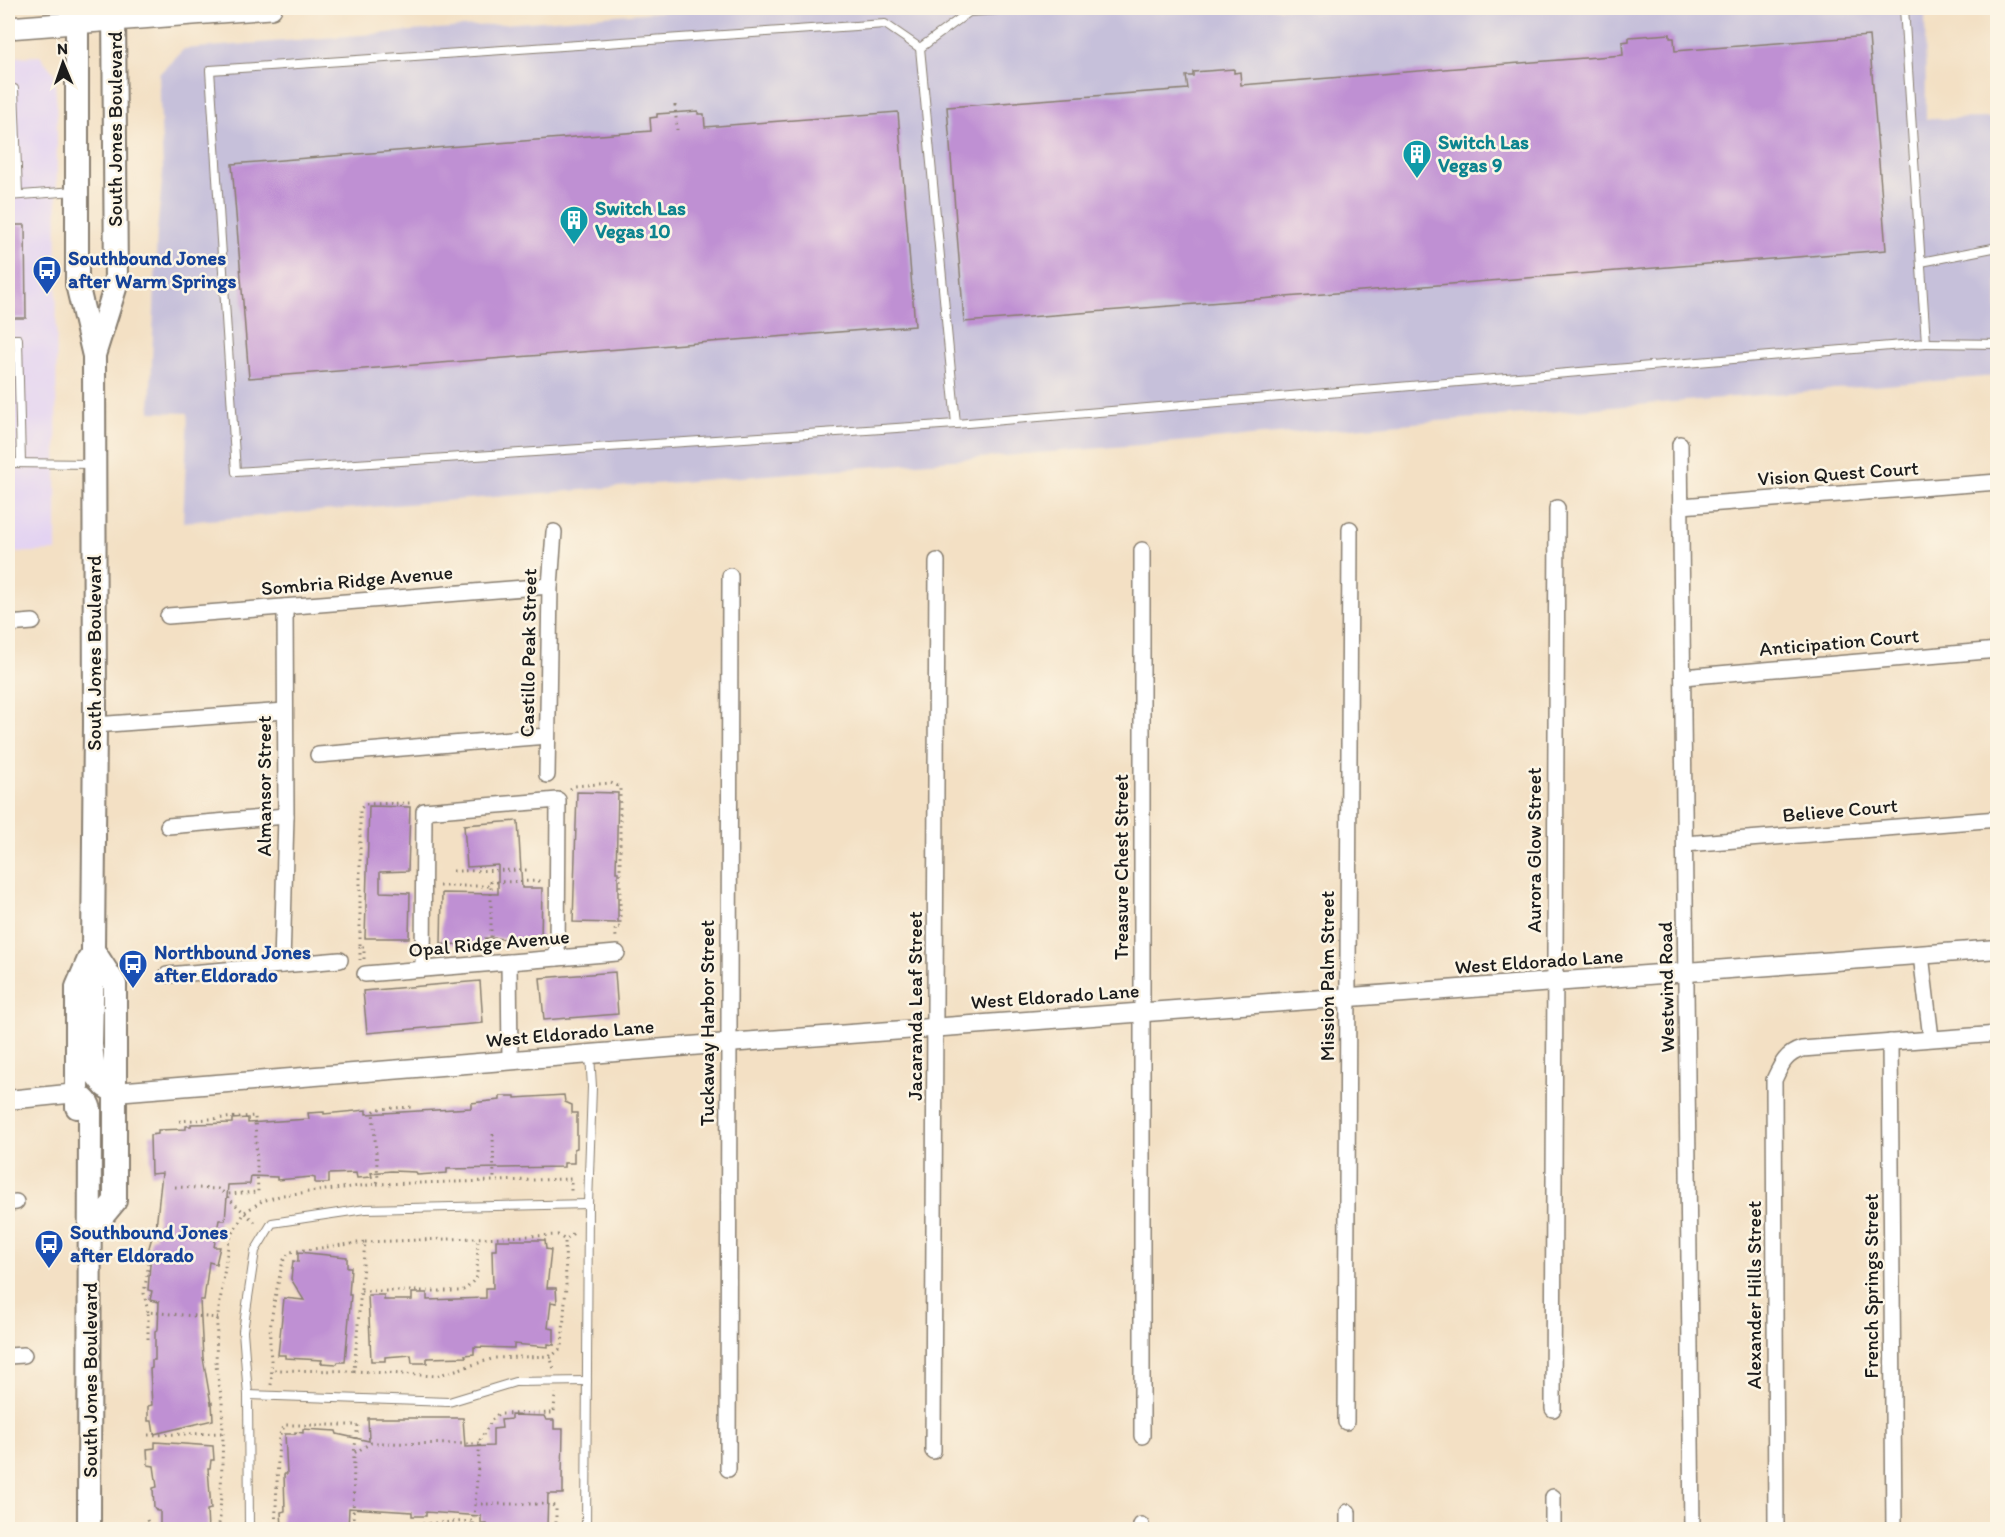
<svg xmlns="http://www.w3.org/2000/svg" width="2005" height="1537" font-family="Itim,sans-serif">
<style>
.built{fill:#e3d3f2}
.industrial{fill:#c6c0da}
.building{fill:#bf90d3}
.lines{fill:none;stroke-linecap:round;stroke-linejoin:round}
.service-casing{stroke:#887e70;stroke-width:10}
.minor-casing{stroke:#887e70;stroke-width:18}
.tertiary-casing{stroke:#887e70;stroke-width:21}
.secondary-casing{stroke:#887e70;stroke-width:24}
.primary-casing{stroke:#887e70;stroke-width:26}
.path{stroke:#887e70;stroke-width:3;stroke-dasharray:1.5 4.5;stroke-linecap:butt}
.service{stroke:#fff;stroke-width:8}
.minor{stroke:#fff;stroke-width:15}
.tertiary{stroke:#fff;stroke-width:18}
.secondary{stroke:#fff;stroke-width:21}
.primary{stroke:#fff;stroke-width:22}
.labels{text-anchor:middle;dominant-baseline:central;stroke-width:5;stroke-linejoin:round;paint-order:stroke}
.street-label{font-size:20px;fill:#1c1c1c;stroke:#fcf5e5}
.culture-label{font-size:20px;font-weight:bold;fill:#0d838f;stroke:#fcf5e5;text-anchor:start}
.transit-label{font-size:20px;font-weight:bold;fill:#164399;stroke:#fcf5e5;text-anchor:start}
</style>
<rect width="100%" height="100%" fill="#fcf5e5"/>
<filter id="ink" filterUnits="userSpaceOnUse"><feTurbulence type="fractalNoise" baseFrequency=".0167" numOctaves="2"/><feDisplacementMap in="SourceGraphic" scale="12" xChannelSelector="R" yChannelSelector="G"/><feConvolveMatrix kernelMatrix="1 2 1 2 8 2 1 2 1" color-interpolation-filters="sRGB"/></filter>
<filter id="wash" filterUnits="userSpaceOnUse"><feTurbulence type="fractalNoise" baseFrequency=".008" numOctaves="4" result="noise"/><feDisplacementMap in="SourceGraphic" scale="24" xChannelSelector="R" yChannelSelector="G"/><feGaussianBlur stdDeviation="1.35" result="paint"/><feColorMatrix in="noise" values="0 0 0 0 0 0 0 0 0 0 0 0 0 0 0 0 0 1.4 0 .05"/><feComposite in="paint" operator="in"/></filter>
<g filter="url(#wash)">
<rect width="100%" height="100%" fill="#f3e0c4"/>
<!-- built -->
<path class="built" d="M40,56L54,73L57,106L56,551L8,553V57Z"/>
<!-- industrial -->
<path class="industrial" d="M706,8H1925L1926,119L1997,118V376L183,522L188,413L150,412L157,232L163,172L159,74L184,49Z"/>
<g id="blocks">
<!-- building -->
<g class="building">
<path d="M1670,34V38H1674L1675,51L1869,36L1886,250L964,322L947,107L1188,89L1186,76H1193V72L1234,69V73L1240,72L1241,85L1623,55L1622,42L1629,41V37Z"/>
<path d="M698,111V114H704L705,127L898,112L915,326L249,378L232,164L651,131L650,118L657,117V114Z"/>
<path d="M8,225H25L26,318H11V305H8Z"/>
<path d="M577,792L618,793L616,872H618V923L573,922Z"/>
<path d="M369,806L410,807L408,871L380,872V892L410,893L409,938H365Z"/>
<path d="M518,821L522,888H542L541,940L485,938V945L441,944L442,893L498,894V865L467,867L464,825Z"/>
<path d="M615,972L618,1014L544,1020L540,978Z"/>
<path d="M480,981L483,1023L367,1033L363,991Z"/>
<path d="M564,1095L565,1102L572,1105V1113H577V1148L574,1149V1163H564V1167L447,1169V1173L417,1175L416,1172L391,1171L371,1173L372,1177L357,1178L356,1173L329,1174V1183H315V1178L311,1177L277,1180V1177L251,1176L250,1184L228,1185L225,1220H219L214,1247H220L216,1264L209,1262L204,1300H200L203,1358L211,1404L212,1403L213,1420L154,1434L152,1421H148V1406L152,1405L150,1369L152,1368V1360H155V1331L158,1329L159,1302L150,1300L152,1291L148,1290L151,1252L148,1251L152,1237H155L162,1173L151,1174L150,1135L158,1134V1130L186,1129V1126H191V1124L232,1123V1119L248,1118V1123L309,1119L308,1113L324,1112V1114L366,1110V1114L471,1108V1103L500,1100V1096H515V1098Z"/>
<path d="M496,1240H545L546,1249L551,1250L547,1288H556L557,1303L551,1302L548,1328L554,1329V1345L548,1344V1347L514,1344V1348L474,1347V1354L465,1355L466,1357L427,1358V1363H412L411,1355L385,1357V1361H371L368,1295H384V1300H412V1293H427V1300L486,1298V1288H493L492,1250H496Z"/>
<path d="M298,1252L347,1257V1267H351L349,1295H351L345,1362H338L337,1364L321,1363L322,1360L285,1358V1355H278L284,1298L304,1300L291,1279L293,1261L298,1262Z"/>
<path d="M511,1415L544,1416L546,1420H554V1429H563L562,1479H563V1494H548L547,1526H542V1530H487V1524H481V1516L426,1512V1516H412V1512L349,1508L348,1530H287V1528L282,1527L281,1512L285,1511L284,1474H287L285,1434H295V1432L303,1433V1429L336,1431L337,1434L369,1441L368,1418H463L465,1447L493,1446V1429L502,1428L501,1420L511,1419Z"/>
<path d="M155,1442L213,1446L214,1460H211L210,1468H208L211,1509L207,1510L208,1530H160V1511H157L154,1507L153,1488L157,1487L154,1466L148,1465L147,1449L155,1448Z"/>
</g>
</g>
</g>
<g filter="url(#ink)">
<use href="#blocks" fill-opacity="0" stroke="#887e70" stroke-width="1.5"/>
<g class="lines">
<!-- service casing -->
<g class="service-casing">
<g id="service">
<path d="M1028,8L969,12L920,48L885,24L210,70L236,472L956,424L1926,343L1904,8"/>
<path d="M920,48L956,424"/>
<path d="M8,88L14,89L18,194"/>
<path d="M8,196L75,191"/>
<path d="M1921,262L1998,247"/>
<path d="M8,339H18L21,463"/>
<path d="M1926,343L1998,344"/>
<path d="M8,463L93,464"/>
<path d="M248,1395L449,1402L515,1382L587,1381"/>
<path d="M249,1527L248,1395L243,1331L255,1251L272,1223L365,1209L588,1204"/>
<path d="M586,1530L588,1204L592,1087L590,1054"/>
</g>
</g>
<!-- minor casing -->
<g class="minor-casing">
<g id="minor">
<path d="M1680,444L1692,1530"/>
<path d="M1681,506L1998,482"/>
<path d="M168,616L550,586"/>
<path d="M8,624L33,622"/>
<path d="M1683,677L1998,650"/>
<path d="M95,725L285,711"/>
<path d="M318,755L547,736"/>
<path d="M547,775L550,586L554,532"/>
<path d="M168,826L286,816"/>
<path d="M1685,844L1998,819"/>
<path d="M1921,955L1931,1038"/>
<path d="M509,962L510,1060"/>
<path d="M282,965L286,816L285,607"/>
<path d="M423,969L424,811L558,800L557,958"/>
<path d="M365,974L617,953"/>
<path d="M167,975L340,960"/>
<path d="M1890,1042L1894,1530"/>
<path d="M8,1203L16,1202"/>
<path d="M8,1356L24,1355"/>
<path d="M1553,1409L1557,508"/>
<path d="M1346,1422L1350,529"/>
<path d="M1142,1436V550"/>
<path d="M933,1451L937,561"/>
<path d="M728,1469L730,576"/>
<path d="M1141,1530V1525"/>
<path d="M1348,1530V1512"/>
<path d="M1553,1530V1497"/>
<path d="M1776,1530L1774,1080C1781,1065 1785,1054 1802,1049L1998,1034"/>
</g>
</g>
<!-- tertiary casing -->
<g class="tertiary-casing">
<g id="tertiary">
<path d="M115,1092L728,1043L1998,949"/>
<path d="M8,1100L77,1093"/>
</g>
</g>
<!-- secondary casing -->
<g class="secondary-casing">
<path id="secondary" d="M8,28L271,8"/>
</g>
<!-- primary casing -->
<g class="primary-casing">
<g id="primary">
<path d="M77,8V284L94,356L95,725L93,950L91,1045L94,1072L105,1086L115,1092"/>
<path d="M94,355L116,285L114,8"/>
<path d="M77,1093C84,1099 89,1102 90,1111L89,1530"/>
<path d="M77,1107V987L89,959"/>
<path d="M91,1230L115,1201V984L93,950"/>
</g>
</g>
<!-- path -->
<g class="path">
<path d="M675,105L677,130"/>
<path d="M570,789L575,786L611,783L620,787V927L615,928L616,937"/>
<path d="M453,871L527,870"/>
<path d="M439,886H491"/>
<path d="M360,947V960"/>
<path d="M491,949V882L543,881"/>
<path d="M364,959V947H360V809L365,804L410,803"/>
<path d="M179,1121L255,1116L258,1192L227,1194L228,1198L256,1223"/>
<path d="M493,1134L494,1181"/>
<path d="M377,1184L571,1179V1192"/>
<path d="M175,1187L218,1189L226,1194"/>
<path d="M365,1242L558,1235L565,1240"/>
<path d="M361,1291H460L466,1289L477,1277L478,1237"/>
<path d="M148,1312L144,1293L149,1263"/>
<path d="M148,1339V1312L218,1318"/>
<path d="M550,1358L562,1347L566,1285L565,1240L575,1232"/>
<path d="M354,1371L436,1376L495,1358L550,1356L554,1369"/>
<path d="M271,1385C273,1367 269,1350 270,1332C272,1308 278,1284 283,1261L290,1252L365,1242L354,1371L273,1370"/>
<path d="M148,1435L223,1433"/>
<path d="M475,1504H551L556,1508V1530"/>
<path d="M147,1520L151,1530"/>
<path d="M218,1530L220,1518L223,1436L222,1401L216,1366L217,1322L229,1240L245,1212L262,1201L283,1195L377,1184L378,1179L373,1112L377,1109L412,1107"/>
<path d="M275,1530L279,1436L285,1425H358L354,1453"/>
<path d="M353,1530L354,1453L371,1443L479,1444"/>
<path d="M381,1530L418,1524L473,1521"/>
<path d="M473,1530L480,1440L492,1420L498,1414L554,1413L555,1393"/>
</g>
<!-- service -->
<use href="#service" class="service"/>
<!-- minor -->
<use href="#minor" class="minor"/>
<!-- tertiary -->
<use href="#tertiary" class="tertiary"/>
<!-- secondary -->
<use href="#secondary" class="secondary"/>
<!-- primary -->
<use href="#primary" class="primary"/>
</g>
</g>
<!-- icons -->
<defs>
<g id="building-pin" transform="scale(1.5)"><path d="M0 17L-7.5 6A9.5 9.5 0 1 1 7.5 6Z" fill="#0f9aa8" stroke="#fcf5e5"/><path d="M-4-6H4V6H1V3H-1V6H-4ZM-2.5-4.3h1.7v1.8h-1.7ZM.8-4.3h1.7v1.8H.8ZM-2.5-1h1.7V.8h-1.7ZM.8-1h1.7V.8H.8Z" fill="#fff"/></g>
<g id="bus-pin" transform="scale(1.5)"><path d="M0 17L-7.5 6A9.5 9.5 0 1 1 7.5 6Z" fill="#1a4fb4" stroke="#fcf5e5"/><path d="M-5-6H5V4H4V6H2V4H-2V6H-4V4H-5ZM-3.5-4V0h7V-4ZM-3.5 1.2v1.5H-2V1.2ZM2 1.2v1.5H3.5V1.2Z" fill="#fff"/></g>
</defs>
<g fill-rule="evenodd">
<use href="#building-pin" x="1417" y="154"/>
<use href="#building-pin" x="574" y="220"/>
<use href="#bus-pin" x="47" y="270"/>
<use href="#bus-pin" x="133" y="964"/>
<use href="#bus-pin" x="49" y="1244"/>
</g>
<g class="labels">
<!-- street labels -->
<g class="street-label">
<text transform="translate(115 129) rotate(-90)">South Jones Boulevard</text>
<text transform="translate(1838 473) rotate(-4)">Vision Quest Court</text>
<text transform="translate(357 580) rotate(-5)">Sombria Ridge Avenue</text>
<text transform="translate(1839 642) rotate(-5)">Anticipation Court</text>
<text transform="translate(94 653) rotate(-90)">South Jones Boulevard</text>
<text transform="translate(528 653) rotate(-89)">Castillo Peak Street</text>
<text transform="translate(264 786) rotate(-90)">Almansor Street</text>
<text transform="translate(1840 810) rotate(-5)">Believe Court</text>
<text transform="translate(1534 850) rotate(-90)">Aurora Glow Street</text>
<text transform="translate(1121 867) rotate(-90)">Treasure Chest Street</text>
<text transform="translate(489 943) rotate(-5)">Opal Ridge Avenue</text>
<text transform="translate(1539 961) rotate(-4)">West Eldorado Lane</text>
<text transform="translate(1327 976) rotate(-90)">Mission Palm Street</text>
<text transform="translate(1666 987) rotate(-91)">Westwind Road</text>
<text transform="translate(1055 996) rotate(-4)">West Eldorado Lane</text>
<text transform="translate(915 1006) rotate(-90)">Jacaranda Leaf Street</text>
<text transform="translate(707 1023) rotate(-90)">Tuckaway Harbor Street</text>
<text transform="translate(570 1033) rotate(-5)">West Eldorado Lane</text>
<text transform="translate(1871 1286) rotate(-90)">French Springs Street</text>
<text transform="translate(1754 1295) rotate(-90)">Alexander Hills Street</text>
<text transform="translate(90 1380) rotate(-90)">South Jones Boulevard</text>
</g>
<!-- culture labels -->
<g class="culture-label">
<text x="1438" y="142">Switch Las<tspan x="1438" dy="23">Vegas 9</tspan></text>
<text x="595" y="208">Switch Las<tspan x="595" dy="23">Vegas 10</tspan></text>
</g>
<!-- transit labels -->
<g class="transit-label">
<text x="68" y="258">Southbound Jones<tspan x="68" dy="23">after Warm Springs</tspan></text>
<text x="154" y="952">Northbound Jones<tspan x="154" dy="23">after Eldorado</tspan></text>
<text x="70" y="1232">Southbound Jones<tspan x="70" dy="23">after Eldorado</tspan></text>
</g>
</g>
<!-- margin -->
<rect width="2005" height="1537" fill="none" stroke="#fcf5e5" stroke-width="30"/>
<!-- north arrow -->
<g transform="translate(63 63) rotate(358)" stroke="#fcf5e5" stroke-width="4.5" paint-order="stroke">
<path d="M0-4.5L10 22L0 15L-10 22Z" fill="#1c1c1c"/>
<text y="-9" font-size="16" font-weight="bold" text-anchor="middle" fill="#1c1c1c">N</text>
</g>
</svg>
